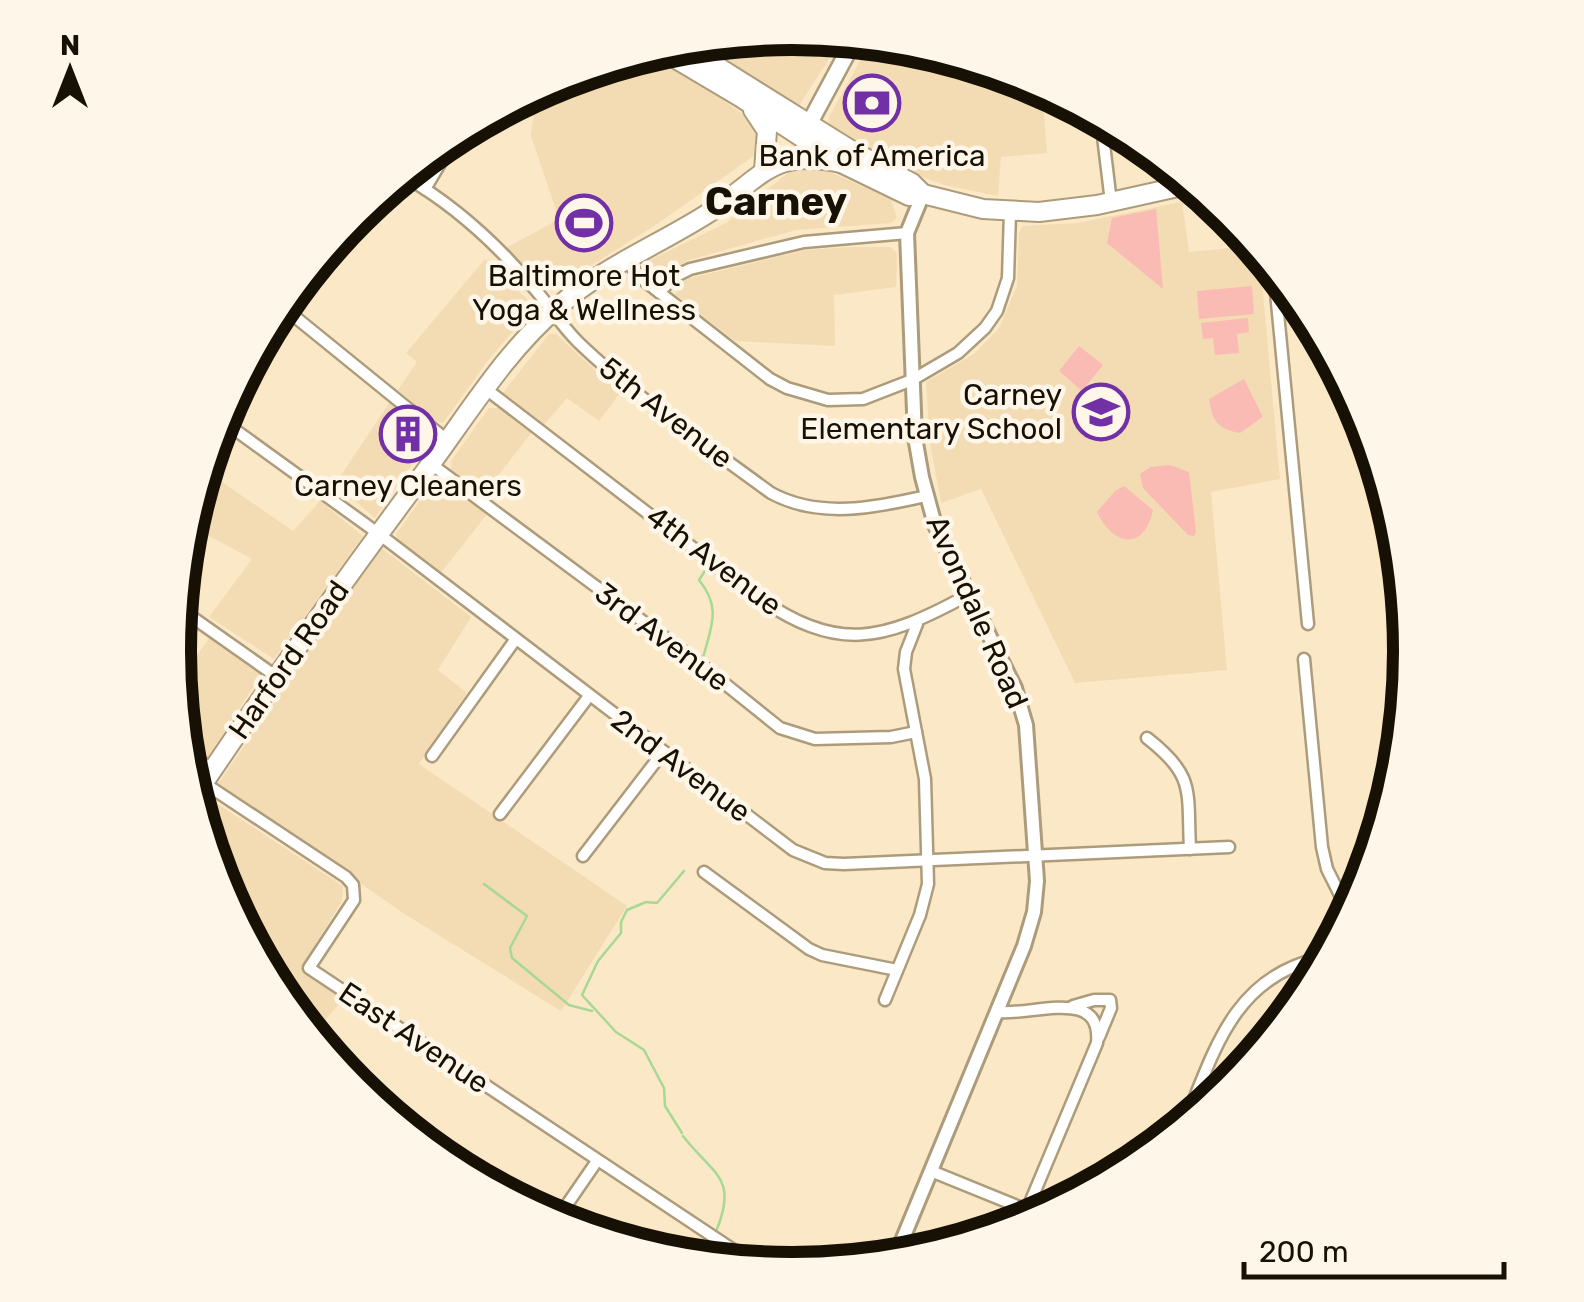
<svg xmlns="http://www.w3.org/2000/svg" width="1584" height="1302" font-family="Rubik,sans-serif">
<style>
.built{fill:#f3dcb3}
.green{fill:#f9bbb3}
.lines{fill:none;stroke-linecap:round;stroke-linejoin:round}
.stream{stroke:#a7d894;stroke-width:2.5}
.minor-casing{stroke:#ad9c7c;stroke-width:15}
.tertiary-casing{stroke:#ad9c7c;stroke-width:18}
.secondary-casing{stroke:#ad9c7c;stroke-width:20}
.primary-casing{stroke:#ad9c7c;stroke-width:22}
.minor{stroke:#fff;stroke-width:10}
.tertiary{stroke:#fff;stroke-width:12}
.secondary{stroke:#fff;stroke-width:15}
.primary{stroke:#fff;stroke-width:18}
.labels{text-anchor:middle;dominant-baseline:central;stroke-width:9;stroke-linejoin:round;paint-order:stroke}
.poi-label{font-size:30px;fill:#171005;stroke:#fef7e9}
.street-label{font-size:30px;fill:#171005;stroke:#fef7e9}
.district-label{font-size:40px;font-weight:bold;fill:#171005;stroke:#fef7e9}
.rim{fill:none;stroke:#171005;stroke-width:12}
</style>
<rect width="100%" height="100%" fill="#fbe8c6"/>
<!-- built -->
<g class="built">
<path d="M792,33L840,42L798,107L707,49Z"/>
<path d="M867,48L1029,80L1042,89L1047,153L1001,157L998,196L944,185L909,172L875,155L828,125L830,115Z"/>
<path d="M654,60L700,83L756,124L760,135L758,153L657,224L551,291L506,248L559,219L531,136L536,93L556,79Z"/>
<path d="M802,165H814L891,199L897,218L891,223L796,230L689,260L658,280L647,274L644,268L650,260L726,223L789,172Z"/>
<path d="M1182,202L1189,252L1251,246L1260,260L1280,479L1211,492L1227,670L1075,683L981,489L941,503L930,443L926,382L974,354L999,328L1017,286L1019,233L1023,226L1077,223Z"/>
<path d="M854,247H890L894,250L897,254L896,287L834,295L835,346L735,341L675,294L682,282L690,278L806,250Z"/>
<path d="M485,259L534,306L486,363L443,423L435,421L398,390L417,362L406,353Z"/>
<path d="M549,334H556L620,393L599,421L567,398L544,425L502,394Z"/>
<path d="M390,402L430,438L375,518L335,484Z"/>
<path d="M489,408H500L532,432L482,496L451,469V461Z"/>
<path d="M209,473L293,531L320,501L363,536L274,659L209,617L252,559L198,530Z"/>
<path d="M440,482L487,514L440,574L398,540L396,534L433,483Z"/>
<path d="M380,547L471,617L438,670L467,693L419,764L627,906L561,1011L403,913L218,784Z"/>
<path d="M210,637L263,672L198,772L179,681Z"/>
<path d="M213,801L343,886L342,901L301,968L342,1000L316,1031L220,887L204,804Z"/>
</g>
<!-- green -->
<g class="green">
<path d="M1156,209L1163,289L1107,243L1112,218Z"/>
<path d="M1252,286L1254,314L1199,319L1197,291Z"/>
<path d="M1248,318L1249,332L1237,334L1239,353L1215,355L1213,338L1203,339L1201,323Z"/>
<path d="M1079,346L1103,365L1082,391L1059,371Z"/>
<path d="M1244,379L1263,417L1240,433C1217,429 1212,420 1209,399Z"/>
<path d="M1170,465L1189,472L1196,532L1194,536L1188,535L1143,488L1140,474L1151,467Z"/>
<path d="M1124,486L1153,510C1144,552 1113,546 1097,512L1115,491Z"/>
</g>
<g class="lines">
<!-- stream -->
<g class="stream">
<path d="M703,658C711,627 722,608 699,580L708,566"/>
<path d="M484,884L527,916L510,948L512,958L569,1005L592,1011"/>
<path d="M682,1133L665,1106L664,1088L644,1050L616,1032L582,995L598,961L621,933V922L627,910L646,902L657,903L684,871"/>
<path d="M683,1136C712,1174 738,1176 717,1229"/>
<path d="M704,1252L707,1245"/>
</g>
<!-- minor casing -->
<g class="minor-casing">
<g id="minor">
<path d="M1102,128L1111,202"/>
<path d="M407,178C459,208 501,248 539,294C552,310 563,327 578,342C634,396 707,446 771,493C819,519 874,508 926,496"/>
<path d="M425,189L447,152"/>
<path d="M626,260L641,278L770,379L787,388L828,400L863,399L912,380L958,353L985,328L997,311L1008,278L1010,212"/>
<path d="M1275,282L1308,624"/>
<path d="M659,292L676,276L690,269L804,242L907,233"/>
<path d="M289,312L448,441"/>
<path d="M486,389L753,594C838,654 881,642 968,595"/>
<path d="M220,419L379,534L793,850L825,863L844,864L1229,847"/>
<path d="M431,464L699,663L780,728L815,739L891,737L916,732"/>
<path d="M182,610L277,677"/>
<path d="M1304,659L1322,847L1327,869L1348,911"/>
<path d="M1147,738C1196,776 1187,791 1190,849"/>
<path d="M194,756L212,770"/>
<path d="M432,756L515,640"/>
<path d="M204,783L346,877L353,885L354,900L309,968L750,1261"/>
<path d="M500,814L589,696"/>
<path d="M583,856L663,752"/>
<path d="M704,872L809,949L822,955L897,970"/>
<path d="M885,1000L920,915L928,884L925,779L904,669L906,652L917,624"/>
<path d="M1073,1006L1094,1000H1110L1111,1008L1099,1037"/>
<path d="M998,1012C1032,1016 1102,986 1097,1043L1027,1210"/>
<path d="M1187,1117C1215,1048 1235,979 1316,959"/>
<path d="M931,1171L1039,1215"/>
<path d="M555,1222L597,1161"/>
</g>
</g>
<!-- tertiary casing -->
<g class="tertiary-casing">
<path id="tertiary" d="M899,1248L1024,946L1034,912L1037,881L1026,725L1015,688L935,525L922,477L915,437L907,233L923,194"/>
</g>
<!-- secondary casing -->
<g class="secondary-casing">
<path id="secondary" d="M809,124L852,44"/>
</g>
<!-- primary casing -->
<g class="primary-casing">
<g id="primary">
<path d="M694,52L854,152L912,183L923,194"/>
<path d="M671,56L740,97L841,163L909,196L923,194L983,209L1039,212L1097,205L1187,185"/>
<path d="M753,110L767,131L764,170"/>
<path d="M201,787C274,678 351,571 430,465C470,411 507,350 559,306C603,267 658,245 707,214C761,180 770,147 841,163"/>
</g>
</g>
<!-- minor -->
<use href="#minor" class="minor"/>
<!-- tertiary -->
<use href="#tertiary" class="tertiary"/>
<!-- secondary -->
<use href="#secondary" class="secondary"/>
<!-- primary -->
<use href="#primary" class="primary"/>
</g>
<!-- icons -->
<defs>
<g id="bank-ring" transform="scale(2.875)"><circle r="9.5" fill="#fef7e9" stroke="#7130a5" stroke-width="1.5"/><path d="M-6-4H6V4H-6ZM0-2.3a2.3 2.3 0 1 0 0 4.6a2.3 2.3 0 1 0 0-4.6Z" fill="#7130a5"/></g>
<g id="stadium-ring" transform="scale(2.875)"><circle r="9.5" fill="#fef7e9" stroke="#7130a5" stroke-width="1.5"/><path d="M0-5a6.5 5 0 1 0 0 10a6.5 5 0 1 0 0-10ZM-3.5-1.8h7v3.6h-7Z" fill="#7130a5"/></g>
<g id="school-ring" transform="scale(2.875)"><circle r="9.5" fill="#fef7e9" stroke="#7130a5" stroke-width="1.5"/><path d="M0-5L7-2L0 1L-7-2ZM-4 1L0 2.5L4 1V4Q0 6-4 4Z" fill="#7130a5"/></g>
<g id="building-ring" transform="scale(2.875)"><circle r="9.5" fill="#fef7e9" stroke="#7130a5" stroke-width="1.5"/><path d="M-4-6H4V6H1V3H-1V6H-4ZM-2.5-4.3h1.7v1.8h-1.7ZM.8-4.3h1.7v1.8H.8ZM-2.5-1h1.7V.8h-1.7ZM.8-1h1.7V.8H.8Z" fill="#7130a5"/></g>
</defs>
<g fill-rule="evenodd">
<use href="#bank-ring" x="872" y="103"/>
<use href="#stadium-ring" x="584" y="223"/>
<use href="#school-ring" x="1101" y="412"/>
<use href="#building-ring" x="408" y="434"/>
</g>
<g class="labels">
<!-- poi labels -->
<g class="poi-label">
<text x="872" y="156">Bank of America</text>
<text x="584" y="276">Baltimore Hot<tspan x="584" dy="34">Yoga &amp; Wellness</tspan></text>
<text x="1062" y="395" text-anchor="end">Carney<tspan x="1062" dy="34">Elementary School</tspan></text>
<text x="408" y="486">Carney Cleaners</text>
</g>
<!-- street labels -->
<g class="street-label">
<text transform="translate(666 413) rotate(38)">5th Avenue</text>
<text transform="translate(714 561) rotate(37)">4th Avenue</text>
<text transform="translate(977 612) rotate(66)">Avondale Road</text>
<text transform="translate(662 637) rotate(37)">3rd Avenue</text>
<text transform="translate(289 660) rotate(-55)">Harford Road</text>
<text transform="translate(681 766) rotate(37)">2nd Avenue</text>
<text transform="translate(414 1038) rotate(34)">East Avenue</text>
</g>
<!-- district labels -->
<g class="district-label">
<text x="776" y="201">Carney</text>
</g>
</g>
<!-- crop -->
<path d="M0 0H1584V1302H0ZM191 651a601 601 0 1 1 1202 0a601 601 0 1 1-1202 0Z" fill="#fef7e9" fill-rule="evenodd"/>
<path class="rim" d="M191 651a601 601 0 1 1 1202 0a601 601 0 1 1-1202 0Z"/>
<!-- north arrow -->
<g transform="translate(70 70)" stroke="#fef7e9" stroke-width="8" paint-order="stroke">
<path d="M0-8L18 38L0 25L-18 38Z" fill="#171005"/>
<text y="-15" font-size="28" font-weight="bold" text-anchor="middle" fill="#171005">N</text>
</g>
<!-- scale -->
<path d="M1244 1262v15h260v-15" fill="none" stroke="#171005" stroke-width="5"/>
<text x="1259" y="1262" font-size="30" fill="#171005" stroke="#fef7e9" stroke-width="8" paint-order="stroke">200 m</text>
</svg>
